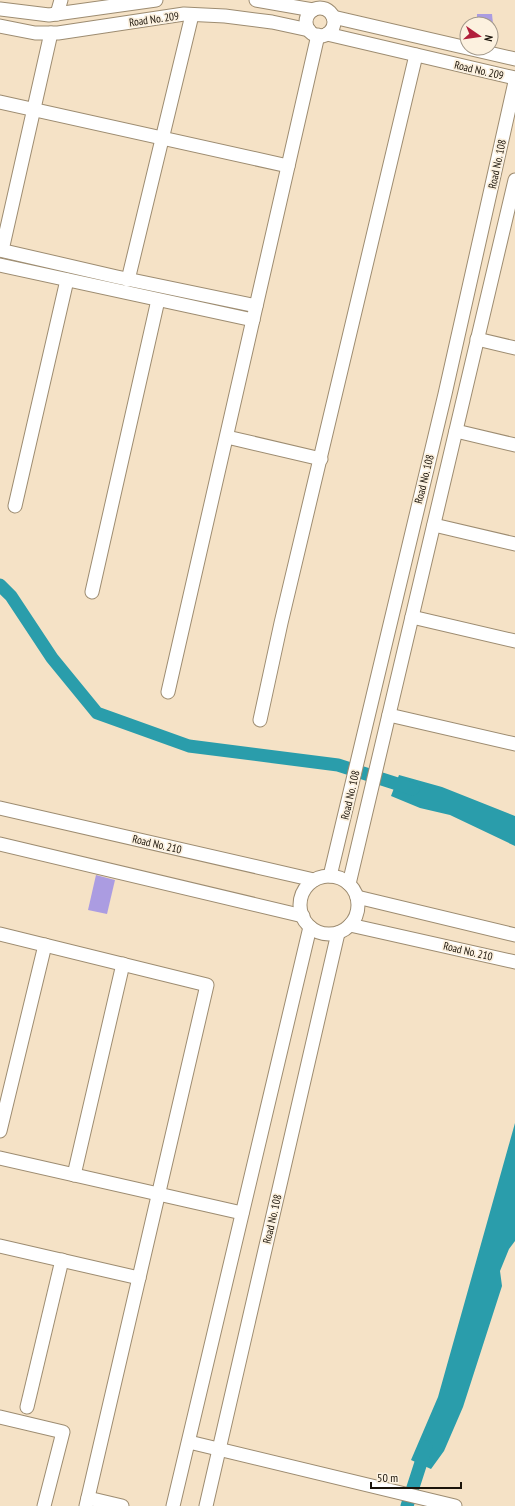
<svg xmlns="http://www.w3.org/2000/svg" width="515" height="1506" font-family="'PT Sans Narrow',sans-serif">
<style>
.water{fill:#2a9dab}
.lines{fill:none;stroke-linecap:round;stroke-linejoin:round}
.canal{stroke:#2a9dab;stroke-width:13}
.building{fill:#ab9ce1}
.minor-casing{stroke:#9d8c71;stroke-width:15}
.minor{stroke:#fff;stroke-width:13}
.labels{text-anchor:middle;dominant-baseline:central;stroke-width:3.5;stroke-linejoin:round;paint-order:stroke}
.street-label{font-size:11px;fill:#1a1309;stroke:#fcf1df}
</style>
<rect width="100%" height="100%" fill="#f5e2c6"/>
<!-- water -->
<g class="water">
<path d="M399,775L442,787L515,816V846L450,815L420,808L391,796Z"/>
<path d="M515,1123V1241L509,1249L500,1271L502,1286L463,1407L444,1451L431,1469L411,1460L438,1397Z"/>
</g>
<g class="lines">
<!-- canal -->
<g class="canal">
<path d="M0,585L11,596L52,658L97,713L189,746L338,765L413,789"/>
<path d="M407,1506L426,1447"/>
</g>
</g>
<!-- building -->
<g class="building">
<path d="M477,14H492L493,24H477Z"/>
<path d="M96,875L115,880L107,914L88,910Z"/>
</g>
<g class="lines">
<!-- minor casing -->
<g class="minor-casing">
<g id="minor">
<path d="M256,0L313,10"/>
<circle cx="320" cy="22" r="14"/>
<path d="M0,9L49,15L156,0"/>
<path d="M57,14L61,0"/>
<path d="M333,17L515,59"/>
<path d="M0,26L35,33H58L184,14L225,16L272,22L309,30"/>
<path d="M327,34L515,78"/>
<path d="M0,102L288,166"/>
<path d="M0,250L117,277L256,306"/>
<path d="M2,250L51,33"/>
<path d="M0,265L253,320"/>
<path d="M128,280L192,15"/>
<path d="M477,339L515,348"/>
<path d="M456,431L515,445"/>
<path d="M227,437L321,459"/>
<path d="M15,506L67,280"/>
<path d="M434,525L515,544"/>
<path d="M92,592L158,300"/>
<path d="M412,617L515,641"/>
<path d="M168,692L318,35"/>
<path d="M389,715L515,744"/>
<path d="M260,720L281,623L416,55"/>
<path d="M0,808L314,880"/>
<path d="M0,844L303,916"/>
<path d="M330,876L445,394L515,82"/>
<circle cx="329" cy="905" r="29"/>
<path d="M349,884L515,180"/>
<path d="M357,897L515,935"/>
<path d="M350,925L515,962"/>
<path d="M0,934L207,985L86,1506"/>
<path d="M0,1131L45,945"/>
<path d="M0,1158L242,1213"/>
<path d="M74,1175L123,964"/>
<path d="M0,1246L139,1278"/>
<path d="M27,1407L62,1260"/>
<path d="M0,1417L63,1432L44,1506"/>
<path d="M189,1442L455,1506"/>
<path d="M88,1498L122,1506"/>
<path d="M173,1506L310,927"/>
<path d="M206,1506L338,933"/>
</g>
</g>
<!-- minor -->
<use href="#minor" class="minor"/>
</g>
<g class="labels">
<!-- street labels -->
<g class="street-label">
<text transform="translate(154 19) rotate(-8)">Road No. 209</text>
<text transform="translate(479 70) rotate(13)">Road No. 209</text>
<text transform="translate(497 164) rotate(-78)">Road No. 108</text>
<text transform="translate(424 479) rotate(-76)">Road No. 108</text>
<text transform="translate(350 795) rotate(-77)">Road No. 108</text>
<text transform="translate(157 844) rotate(13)">Road No. 210</text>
<text transform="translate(468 951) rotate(13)">Road No. 210</text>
<text transform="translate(272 1219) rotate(-77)">Road No. 108</text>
</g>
</g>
<!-- north arrow -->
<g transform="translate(479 36) rotate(103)"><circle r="19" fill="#fcf1df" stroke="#a29889"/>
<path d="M0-3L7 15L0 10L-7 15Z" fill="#b11e3b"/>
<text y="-6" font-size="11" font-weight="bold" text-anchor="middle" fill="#1a1309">N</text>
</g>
<!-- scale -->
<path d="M371 1482v6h90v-6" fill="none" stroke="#1a1309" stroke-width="2"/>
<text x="377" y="1482" font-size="12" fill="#1a1309" stroke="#fcf1df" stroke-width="3" paint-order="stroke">50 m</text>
</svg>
